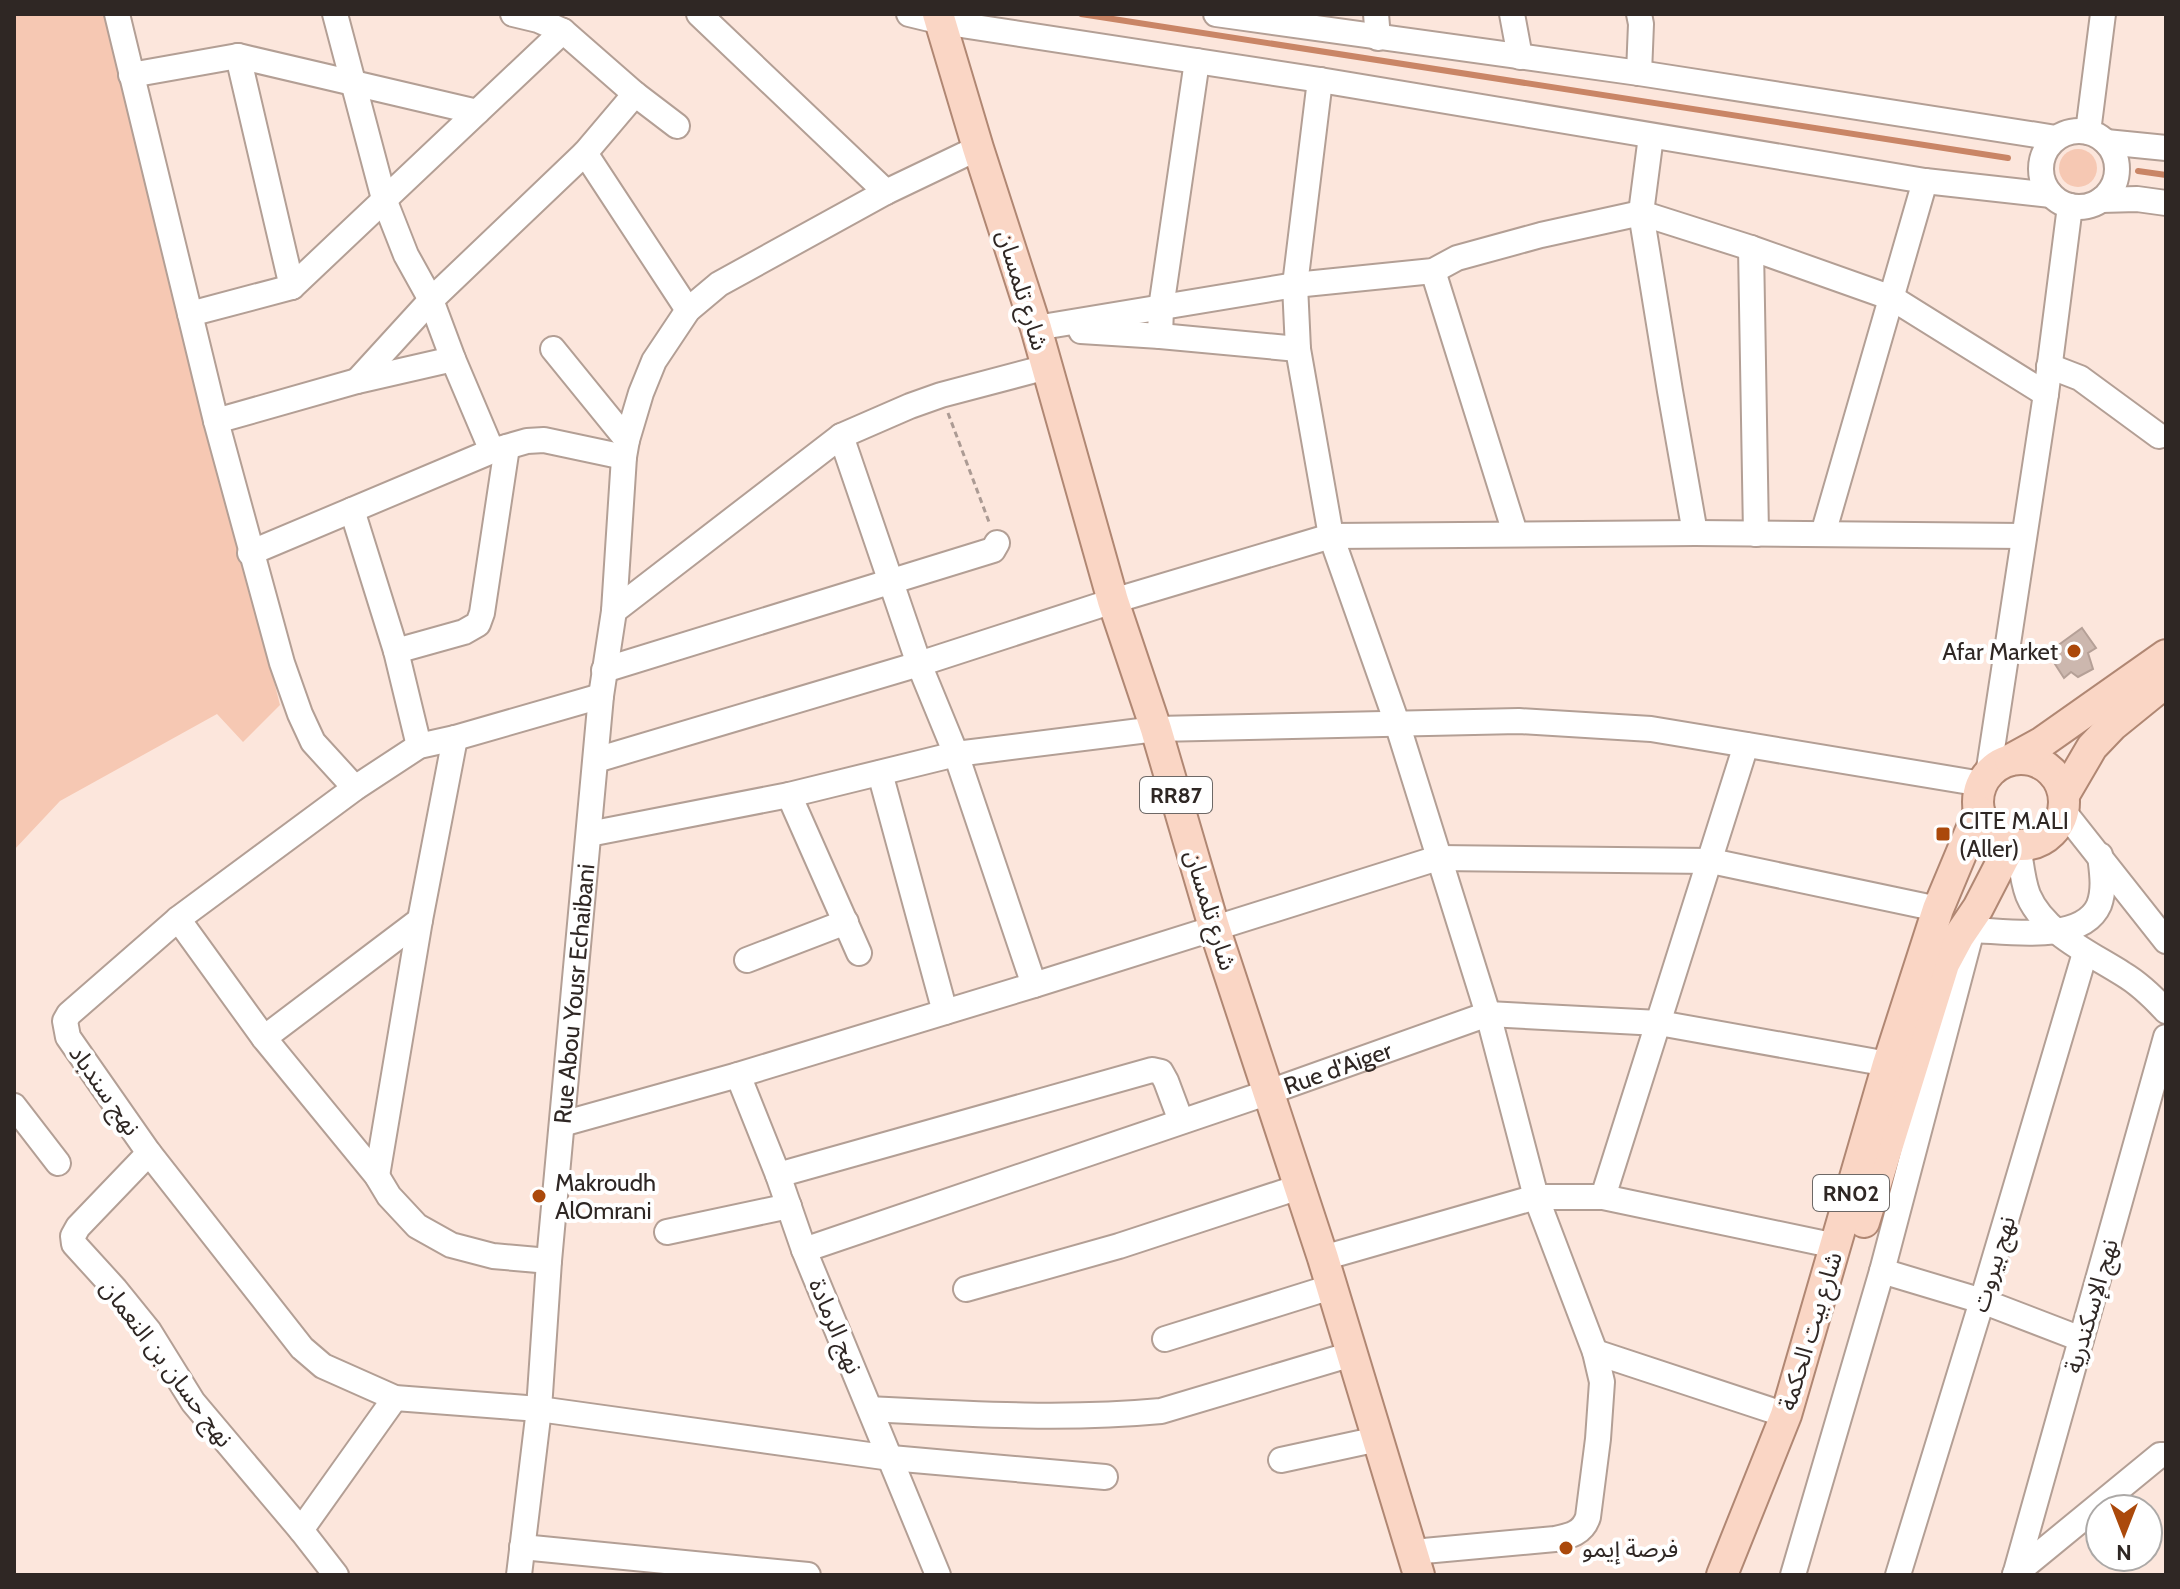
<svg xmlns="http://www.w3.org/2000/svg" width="2180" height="1589" font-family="Cabin,'Noto Sans Arabic',sans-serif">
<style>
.green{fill:#f6c8b3}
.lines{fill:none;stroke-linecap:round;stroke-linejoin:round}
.stream{stroke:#c98566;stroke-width:6}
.building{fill:#ccb7ae;stroke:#b5a097;stroke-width:2}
.minor-casing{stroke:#b39f95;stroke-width:28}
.major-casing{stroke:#b08773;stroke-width:34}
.path{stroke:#ac9b94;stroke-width:3;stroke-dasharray:6 4;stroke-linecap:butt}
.minor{stroke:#fff;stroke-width:24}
.major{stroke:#fad6c5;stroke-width:30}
.poi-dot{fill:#ab490b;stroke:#fff;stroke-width:3}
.labels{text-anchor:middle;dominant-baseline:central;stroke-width:8;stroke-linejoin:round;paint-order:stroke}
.shield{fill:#fff;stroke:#6d6866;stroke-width:2}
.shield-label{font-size:22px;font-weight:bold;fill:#2f2724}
.street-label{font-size:24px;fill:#2f2724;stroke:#fff}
.poi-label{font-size:24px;fill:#2f2724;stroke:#fff;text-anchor:start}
</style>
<rect width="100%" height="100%" fill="#fce6dc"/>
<!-- green -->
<g class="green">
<path d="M14,14H107L280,705L243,742L217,714L60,801L14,850Z"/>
<circle cx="2078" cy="168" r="19"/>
</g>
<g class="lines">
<!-- stream -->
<g class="stream">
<path d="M1081,14L2008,158"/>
<path d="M2138,171L2166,175"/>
</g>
</g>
<!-- building -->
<path class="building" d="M2082,628L2096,648L2088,653L2093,669L2078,677L2071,672L2064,678L2051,658L2055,654L2057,646Z"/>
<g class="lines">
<!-- minor casing -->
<g class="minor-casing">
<g id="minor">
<path d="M117,14L216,421L282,663L300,714L313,742L355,788"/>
<path d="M335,14L384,199L406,255L431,300L453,359L492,451"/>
<path d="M513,14L538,20L563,31L635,94L677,126"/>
<path d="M699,14L886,192"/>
<path d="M909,14L942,22L1320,80L1925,181L2051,195"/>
<path d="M1216,14L1639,73L2056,138"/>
<path d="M1376,14L1378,38"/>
<path d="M1512,14L1520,57"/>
<path d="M238,56L292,287"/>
<path d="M1639,73L1641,24L1639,14"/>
<path d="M131,75L238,56L477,112"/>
<path d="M1320,80L1295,285L1298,349L1331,536L1397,723L1488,1014L1536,1197L1595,1352L1602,1382L1598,1439L1588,1517C1583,1533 1570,1536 1555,1539L1413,1552"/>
<circle cx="2079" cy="169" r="38"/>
<path d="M2088,132L2103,14"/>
<path d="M1651,136L1641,213L1670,391L1695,533"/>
<path d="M2106,142L2166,148"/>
<path d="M585,153L688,310"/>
<path d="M2101,200L2137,199L2166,203"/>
<path d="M1751,248L1756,534"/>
<path d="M1433,271L1515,533"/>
<path d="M190,314L292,287L563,31"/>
<path d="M1036,328L1295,285L1433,271L1457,258L1541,235L1641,213L1751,248L1892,298L2046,394"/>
<path d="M1081,331L1160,336L1298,349"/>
<path d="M1160,336L1161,308L1197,61"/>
<path d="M553,349L627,440"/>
<path d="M2049,366L2080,378L2159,436"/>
<path d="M357,381L431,300L585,153L635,94"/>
<path d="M216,421L357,381L453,359"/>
<path d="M841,436L919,664L956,754L1034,985"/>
<path d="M352,510L396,651L419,746"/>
<path d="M1823,534L1925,181"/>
<path d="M250,553L492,451L527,441L544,440L624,457"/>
<path d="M614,611L841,436L910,406L941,395L1047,367"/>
<path d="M396,651L464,632L478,624L482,613L507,447"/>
<path d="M604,670L993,550L997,543"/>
<path d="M601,696L455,738L419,746L355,788L178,919L69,1014L65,1021L68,1037L149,1153L302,1348L323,1366L395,1398L539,1409L891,1458L1105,1477"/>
<path d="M596,760L919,664L1113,601L1331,536L1695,533L2024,536"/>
<path d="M880,773L945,1012"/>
<path d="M1988,775L2046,394L2070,206"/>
<path d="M789,795L859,953"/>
<path d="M2064,812L2166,941"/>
<path d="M589,834L789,795L956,754L1156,729L1519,721L1651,729L1982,784"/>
<path d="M2018,845C2021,861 2022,879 2028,895C2044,933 2090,953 2123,974C2140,984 2153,997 2166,1011"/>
<path d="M178,919L264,1038L377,1176L389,1196L417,1226L451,1245L493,1256L549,1261"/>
<path d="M1972,930C2007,931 2082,944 2099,905C2105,889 2102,872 2100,855"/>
<path d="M747,960L846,922"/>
<path d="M264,1038L420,920"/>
<path d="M738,1075L778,1175L804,1250L938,1575"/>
<path d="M14,1106L58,1163"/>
<path d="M562,1124L738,1075L1034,985L1438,858L1711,861L1938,909"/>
<path d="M149,1153L78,1227L73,1236L74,1244L115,1289L149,1331L193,1402L301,1530L336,1575"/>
<path d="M778,1175L1152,1070L1161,1072L1166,1081L1181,1121"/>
<path d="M377,1176L420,920L455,738"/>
<path d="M1603,1197L1746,745"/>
<path d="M667,1232L789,1206"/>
<path id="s1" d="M804,1250L1269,1092L1488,1014L1659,1023L1888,1064"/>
<path d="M1323,1258L1536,1197H1603L1836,1246"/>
<path d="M1882,1271L1982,1301L2081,1339"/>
<path d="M966,1289L1119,1246L1299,1187"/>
<path d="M1165,1339L1331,1287"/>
<path d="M1595,1352L1786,1415"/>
<path d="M870,1409C967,1414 1064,1420 1161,1411L1352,1354"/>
<path d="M1281,1460L1378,1439"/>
<path d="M301,1530L395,1398"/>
<path d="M522,1547L808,1575"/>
<path d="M2015,1574L2160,1455H2166"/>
<path id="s2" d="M519,1575L539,1409L549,1261L601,696L614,611L624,457L627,440L641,393L654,361L688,310L719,284L886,192L978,148"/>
<path d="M1793,1575L1882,1271L1973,926"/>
<path d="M1898,1575L1982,1301L2085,953"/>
<path d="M2015,1575L2166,1037"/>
</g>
</g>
<!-- major casing -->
<g class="major-casing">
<g id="major">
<path d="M938,14L978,148L1036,328L1113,601L1156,729L1214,927L1323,1258L1419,1575"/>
<circle cx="2021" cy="802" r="43"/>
<path d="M2010,760L2041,743L2166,655"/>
<path d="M2064,795L2092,747L2113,725L2166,682"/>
<path d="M1864,1222L1944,964L1959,936L1978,908L2011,844"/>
<path d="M1722,1575L1786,1415L1888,1064L1938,909L1979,811"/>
</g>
</g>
<!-- path -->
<path class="path" d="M948,413L989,522"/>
<!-- minor -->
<use href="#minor" class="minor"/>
<!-- major -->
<use href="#major" class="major"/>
</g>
<!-- markers -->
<g class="poi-dot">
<circle cx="2074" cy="651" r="8"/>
<rect x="1935" y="826" width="16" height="16" rx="4"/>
<circle cx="539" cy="1196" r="8"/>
<circle cx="1566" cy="1548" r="8"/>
</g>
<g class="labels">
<!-- shield labels -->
<g class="shield">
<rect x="1140" y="777" width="72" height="36" rx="6"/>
<rect x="1813" y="1175" width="76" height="36" rx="6"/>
</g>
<g class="shield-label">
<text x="1176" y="795">RR87</text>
<text x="1851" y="1193">RN02</text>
</g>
<!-- street labels -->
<g class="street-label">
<text transform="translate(1023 290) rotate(73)">شارع تلمسان</text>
<text transform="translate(1211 910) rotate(73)">شارع تلمسان</text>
<text stroke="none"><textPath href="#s2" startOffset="584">Rue Abou Yousr Echaibani</textPath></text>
<text stroke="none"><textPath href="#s1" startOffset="564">Rue d'Aiger</textPath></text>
<text transform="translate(105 1090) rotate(55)">نهج سندباد</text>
<text transform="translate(1993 1264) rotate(-73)">نهج بيروت</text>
<text transform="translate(2091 1306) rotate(-74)">نهج الإسكندرية</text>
<text transform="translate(836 1326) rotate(67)">نهج الرمادة</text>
<text transform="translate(1810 1331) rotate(-73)">شارع بيت الحكمة</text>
<text transform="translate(167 1363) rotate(53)">نهج حسان بن النعمان</text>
</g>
<!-- poi labels -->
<g class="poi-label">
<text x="2058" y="651" text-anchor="end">Afar Market</text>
<text x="1959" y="820">CITE M.ALI<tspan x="1959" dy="28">(Aller)</tspan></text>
<text x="555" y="1182">Makroudh<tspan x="555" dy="28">AlOmrani</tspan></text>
<text x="1582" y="1548">فرصة إيمو</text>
</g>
</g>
<!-- border -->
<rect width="2180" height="1589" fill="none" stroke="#2f2724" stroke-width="32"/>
<!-- north arrow -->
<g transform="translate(2124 1533) rotate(180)"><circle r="38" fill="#ffffff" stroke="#aca9a7" stroke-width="2"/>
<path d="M0-6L14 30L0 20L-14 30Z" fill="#ab490b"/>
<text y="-12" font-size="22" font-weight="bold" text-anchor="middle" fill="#2f2724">N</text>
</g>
</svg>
